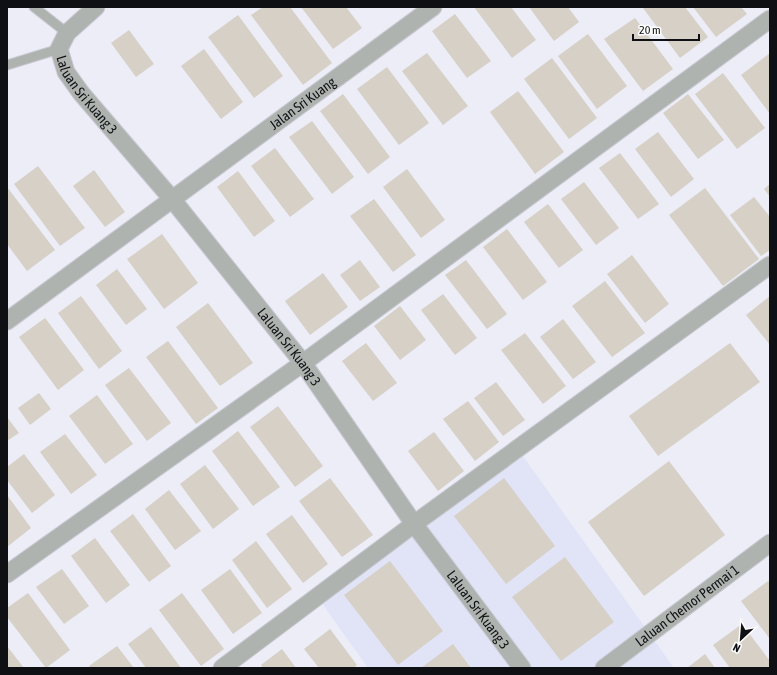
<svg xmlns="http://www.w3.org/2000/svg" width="777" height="675" font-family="'Asap Condensed',sans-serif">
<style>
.built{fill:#e1e4f6}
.building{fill:#d6d0c7}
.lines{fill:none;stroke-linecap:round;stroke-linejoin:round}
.service-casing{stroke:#c9cad3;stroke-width:11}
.minor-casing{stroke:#c9cad3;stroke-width:19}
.service{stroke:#afb3b0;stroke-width:9}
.minor{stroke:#afb3b0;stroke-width:17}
.labels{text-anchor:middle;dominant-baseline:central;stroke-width:3;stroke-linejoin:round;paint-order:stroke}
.street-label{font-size:14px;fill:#0f1013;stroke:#fff}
</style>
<rect width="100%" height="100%" fill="#ecedf7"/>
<!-- built -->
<path class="built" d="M520,452L674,668H368L321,602Z"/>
<!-- building -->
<g class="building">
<path d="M263,7H290L332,63L303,85L251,15Z"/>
<path d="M301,7H346L362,28L333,49Z"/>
<path d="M474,7H511L536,40L512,58Z"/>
<path d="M529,7H568L579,22L554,41Z"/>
<path d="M645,7H685L708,37L680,58L643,8Z"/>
<path d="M693,7H741L747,14L716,37Z"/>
<path d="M455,14L491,61L467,78L432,31Z"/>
<path d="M238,15L283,76L254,98L208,37Z"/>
<path d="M635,18L673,69L643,91L604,39Z"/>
<path d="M129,30L154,64L136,77L111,43Z"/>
<path d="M588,34L627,86L597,109L558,56Z"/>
<path d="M204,49L243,102L221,119L181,66Z"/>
<path d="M427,53L468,106L443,125L402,71Z"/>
<path d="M770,53V114L741,75Z"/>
<path d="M552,58L597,118L569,139L524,79Z"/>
<path d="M387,67L429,123L399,145L357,89Z"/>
<path d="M723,73L765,128L737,149L695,94Z"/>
<path d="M518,91L564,152L535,174L490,112Z"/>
<path d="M343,94L390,157L368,174L320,111Z"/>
<path d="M688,94L724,140L698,159L663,113Z"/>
<path d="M312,121L354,177L332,194L289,137Z"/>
<path d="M658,132L694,179L671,197L635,149Z"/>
<path d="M275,148L314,199L290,217L251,166Z"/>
<path d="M620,153L659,204L638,219L599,168Z"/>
<path d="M38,166L85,228L60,246L14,184Z"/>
<path d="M407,169L445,220L421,238L383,187Z"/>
<path d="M94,170L125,212L105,227L73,186Z"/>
<path d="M238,171L275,221L254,237L217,187Z"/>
<path d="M584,182L619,228L596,245L561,199Z"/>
<path d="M770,184V197L764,189Z"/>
<path d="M7,187L55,250L27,271L7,244Z"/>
<path d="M705,188L759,259L723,286L669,215Z"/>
<path d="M754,197L770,217V250L761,256L730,215Z"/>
<path d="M374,199L416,255L393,272L350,216Z"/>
<path d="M548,204L583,250L559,268L524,222Z"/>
<path d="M507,229L547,282L523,300L483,247Z"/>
<path d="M162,234L198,283L164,309L127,259Z"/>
<path d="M632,255L669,304L645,323L607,274Z"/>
<path d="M360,260L380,287L360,301L340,275Z"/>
<path d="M466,260L507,314L487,329L445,275Z"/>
<path d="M117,269L147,309L126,325L96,285Z"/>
<path d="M323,273L348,307L310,335L285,301Z"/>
<path d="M605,281L645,333L612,357L572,306Z"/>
<path d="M443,294L477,338L455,355L421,310Z"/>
<path d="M81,296L122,351L99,369L58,313Z"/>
<path d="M770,296V345L746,315Z"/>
<path d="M208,303L253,363L220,386L176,327Z"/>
<path d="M400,306L426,340L400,360L374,326Z"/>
<path d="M45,318L84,370L58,390L19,337Z"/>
<path d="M563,319L596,362L573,379L540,337Z"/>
<path d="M525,333L566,386L543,404L501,350Z"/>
<path d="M168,341L218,408L196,424L146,357Z"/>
<path d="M366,343L397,383L373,401L342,361Z"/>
<path d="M730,343L760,382L658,456L629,416Z"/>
<path d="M129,368L171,423L147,441L105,385Z"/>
<path d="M496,382L525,420L503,436L474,398Z"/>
<path d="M39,393L51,409L30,425L18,408Z"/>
<path d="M97,395L133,444L105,464L69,416Z"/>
<path d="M468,401L499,442L475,461L443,419Z"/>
<path d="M278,406L323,466L295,487L250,427Z"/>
<path d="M7,417L19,433L7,441Z"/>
<path d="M238,431L280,487L253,506L212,451Z"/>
<path d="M434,432L464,471L438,491L408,451Z"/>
<path d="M65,434L97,475L71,494L40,452Z"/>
<path d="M24,454L55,495L32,513L7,480V467Z"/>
<path d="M669,461L725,535L644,596L588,522Z"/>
<path d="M205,465L239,509L213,529L180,484Z"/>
<path d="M330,478L373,535L342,557L299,501Z"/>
<path d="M504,478L555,546L506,584L454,516Z"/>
<path d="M169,490L201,531L175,550L145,509Z"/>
<path d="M7,495L31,528L7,547Z"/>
<path d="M133,514L171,566L149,582L110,531Z"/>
<path d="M292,515L328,564L303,583L266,534Z"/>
<path d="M95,538L130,585L106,603L71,556Z"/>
<path d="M256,541L292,589L267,608L232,560Z"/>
<path d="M565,557L614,622L561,661L512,597Z"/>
<path d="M390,561L443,631L398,665L344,595Z"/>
<path d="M62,569L89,606L64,624L36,587Z"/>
<path d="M230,569L262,613L233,634L201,590Z"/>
<path d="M768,581L770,583V639L741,601Z"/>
<path d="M28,593L70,650L46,668L7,617V608Z"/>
<path d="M182,593L224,649L201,666L159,610Z"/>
<path d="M742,624L770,661V668H730L713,645Z"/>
<path d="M151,627L181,668H146L128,644Z"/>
<path d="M330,629L357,665L353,668H319L304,649Z"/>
<path d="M453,644L471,668H421Z"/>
<path d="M7,646L24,668H7Z"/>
<path d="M117,646L134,668H90L89,666Z"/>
<path d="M282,649L296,668H263L261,665Z"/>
<path d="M705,654L715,668H687Z"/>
</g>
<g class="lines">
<!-- service casing -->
<g class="service-casing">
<g id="service">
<path d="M34,7L67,33"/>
<path d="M7,65L59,49"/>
</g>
</g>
<!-- minor casing -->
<g class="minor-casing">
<g id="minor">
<path id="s1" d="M96,7L67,33L59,49L66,72L81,93L172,199L303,363L414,524L522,668"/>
<path id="s2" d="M7,321L433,7"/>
<path d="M7,574L303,363L770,19"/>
<path d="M222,668L414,524L770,265"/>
<path id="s3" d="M604,668L770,543"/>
</g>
</g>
<!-- service -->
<use href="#service" class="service"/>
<!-- minor -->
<use href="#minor" class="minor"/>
</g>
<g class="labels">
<!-- street labels -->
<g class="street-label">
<text stroke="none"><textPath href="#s1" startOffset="111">Laluan Sri Kuang 3</textPath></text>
<text stroke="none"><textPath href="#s2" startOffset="367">Jalan Sri Kuang</textPath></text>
<text stroke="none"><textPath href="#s1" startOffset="435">Laluan Sri Kuang 3</textPath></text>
<text stroke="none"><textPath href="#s3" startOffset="104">Laluan Chemor Permai 1</textPath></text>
<text stroke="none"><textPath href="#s1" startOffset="759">Laluan Sri Kuang 3</textPath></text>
</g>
</g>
<!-- border -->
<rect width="777" height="675" fill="none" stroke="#0f1013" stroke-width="16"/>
<!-- north arrow -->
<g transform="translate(741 639) rotate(206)" stroke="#ffffff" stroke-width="3" paint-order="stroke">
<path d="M0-3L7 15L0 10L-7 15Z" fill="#0f1013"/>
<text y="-6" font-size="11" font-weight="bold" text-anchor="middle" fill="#0f1013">N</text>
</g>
<!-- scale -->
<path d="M633 34v6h66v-6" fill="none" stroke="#0f1013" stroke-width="2"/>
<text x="639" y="34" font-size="12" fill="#0f1013" stroke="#ffffff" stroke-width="3" paint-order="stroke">20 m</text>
</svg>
